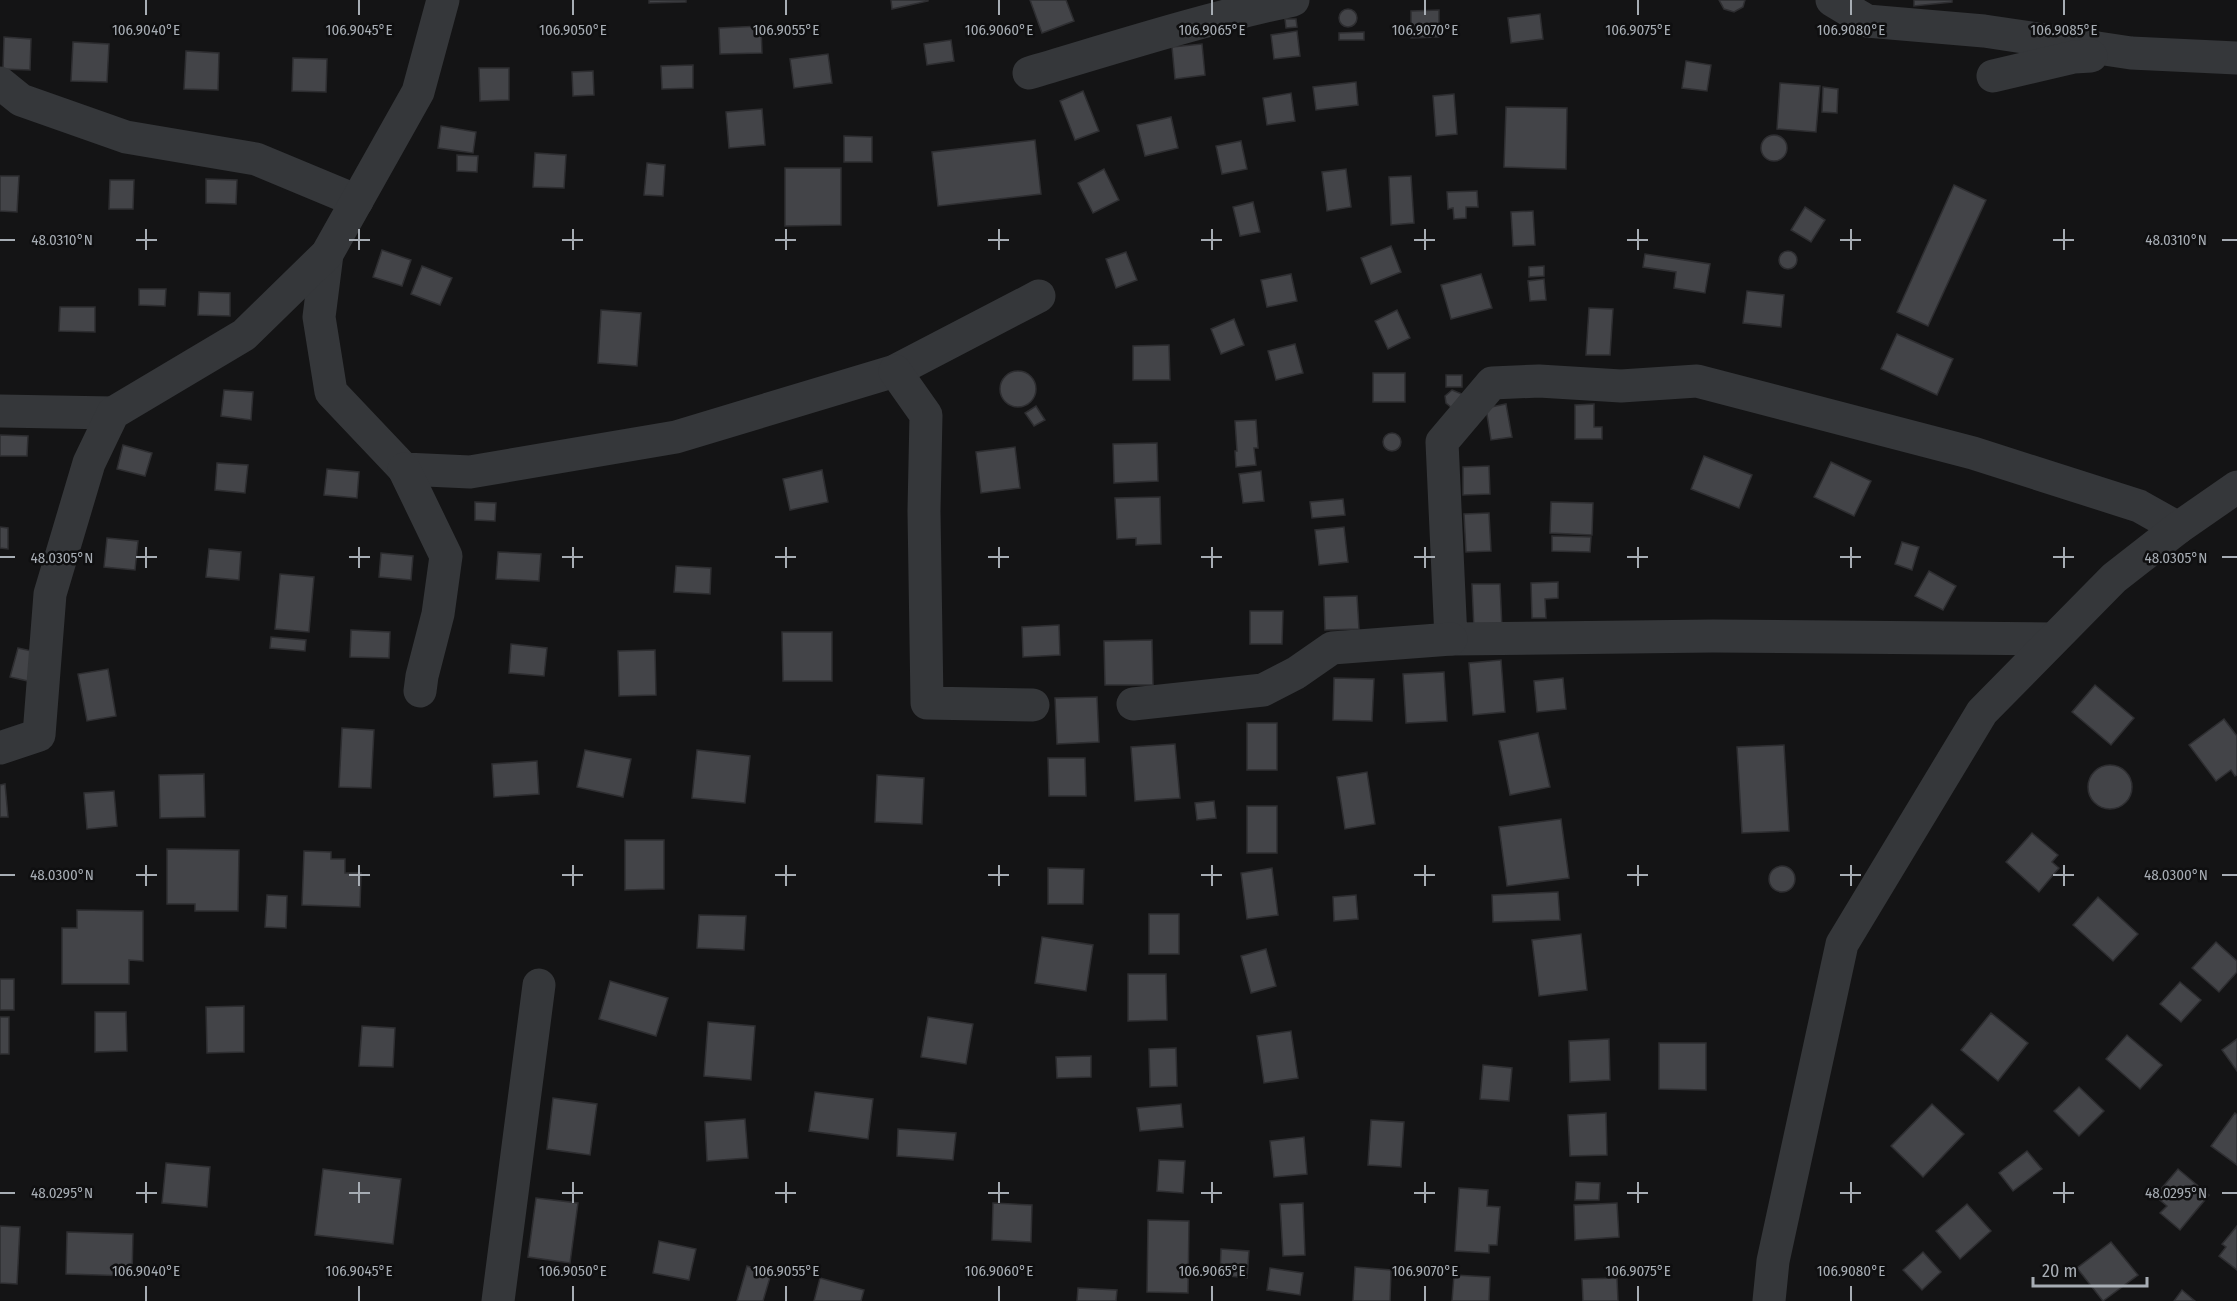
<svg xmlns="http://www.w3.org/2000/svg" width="2237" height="1301" font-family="'Fira Sans Condensed',sans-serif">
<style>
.building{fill:#434448;stroke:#2e2e31;stroke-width:1.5}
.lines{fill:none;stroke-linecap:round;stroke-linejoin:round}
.street{stroke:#35373a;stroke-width:33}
.ticks{fill:none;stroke:#a7adb4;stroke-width:2}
.ticks-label{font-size:15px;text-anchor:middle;fill:#a7adb4;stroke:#0f0f10;stroke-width:5;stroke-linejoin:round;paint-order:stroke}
</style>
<rect width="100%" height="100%" fill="#141415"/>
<!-- building -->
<g class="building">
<path d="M649,0H686V2L649,3Z"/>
<path d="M891,0H928V1L892,9Z"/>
<path d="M1030,0H1066L1074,21L1042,33Z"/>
<path d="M1719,0H1745L1743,7L1734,12L1724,9Z"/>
<path d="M1914,0H1952V2L1914,6Z"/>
<circle cx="1348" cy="18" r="9"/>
<path d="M1439,10V37L1411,38V11Z"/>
<path d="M1540,14L1543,39L1511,43L1508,18Z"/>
<path d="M1285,19H1296L1297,27L1286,28Z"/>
<path d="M761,26L762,53L720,54L719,28Z"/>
<path d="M1297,31L1300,56L1274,59L1271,35Z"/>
<path d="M1364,32V40H1339V33Z"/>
<path d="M4,37L31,39L30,70L3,69Z"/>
<path d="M951,40L954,61L927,65L924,44Z"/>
<path d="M73,42L109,44L107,82L71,81Z"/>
<path d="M1202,44L1205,75L1175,79L1172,47Z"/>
<path d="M186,51L219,53L218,90L184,89Z"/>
<path d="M828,54L832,83L794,88L790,59Z"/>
<path d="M293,58L327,59L326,92L292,91Z"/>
<path d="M1686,61L1711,65L1707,91L1682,88Z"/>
<path d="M693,65V88L662,89L661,66Z"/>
<path d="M479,68H509V100L480,101Z"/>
<path d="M593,71L594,95L573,96L572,72Z"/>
<path d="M1356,82L1358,105L1316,110L1313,87Z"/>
<path d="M1780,83L1820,86L1816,132L1777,129Z"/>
<path d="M1823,87L1838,89L1837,113L1822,112Z"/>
<path d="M1083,91L1099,131L1075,140L1060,101Z"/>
<path d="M1291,93L1295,121L1267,125L1263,98Z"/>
<path d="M1454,94L1457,134L1436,136L1433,96Z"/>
<path d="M1506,107L1567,108L1566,169L1504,167Z"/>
<path d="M762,109L765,145L729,148L726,112Z"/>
<path d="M1171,117L1178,148L1145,156L1137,125Z"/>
<path d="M441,126L476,132L473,153L438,148Z"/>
<circle cx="1774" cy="148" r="13"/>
<path d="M844,136L872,137V162H844Z"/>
<path d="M1035,140L1041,194L938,206L932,152Z"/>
<path d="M1241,141L1247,169L1222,174L1216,146Z"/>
<path d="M535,153L566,155L564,188L533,187Z"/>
<path d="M457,155L478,156L477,172L457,171Z"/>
<path d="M647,163L665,165L663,196L644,195Z"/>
<path d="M785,168H841V225L785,226Z"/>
<path d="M1104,169L1119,200L1093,213L1078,183Z"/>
<path d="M1346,169L1351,207L1327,211L1322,172Z"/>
<path d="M0,176H19L17,212L0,211Z"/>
<path d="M1411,176L1414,223L1391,225L1389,177Z"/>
<path d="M206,179L237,180L236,204L206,203Z"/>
<path d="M110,180H134L133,209H109Z"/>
<path d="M1954,185L1986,200L1928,326L1897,312Z"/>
<path d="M1477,191L1478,207H1466V218L1454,219L1453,208L1448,209L1447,192Z"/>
<path d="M1253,202L1260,232L1240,236L1233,207Z"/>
<path d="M1805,207L1825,220L1811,242L1791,230Z"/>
<path d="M1533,211L1535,245L1513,246L1511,212Z"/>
<path d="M1391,246L1401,272L1371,284L1361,258Z"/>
<path d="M382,250L411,260L402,286L373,277Z"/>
<circle cx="1788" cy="260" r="9"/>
<path d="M1126,252L1137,280L1116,288L1106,259Z"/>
<path d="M1645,254L1710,264L1705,293L1674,288L1676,272L1643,267Z"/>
<path d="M422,266L452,278L440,305L411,294Z"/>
<path d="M1544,266V276L1529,277V267Z"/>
<path d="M1291,274L1297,301L1267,307L1261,280Z"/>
<path d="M1481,274L1492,308L1451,319L1441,285Z"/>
<path d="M1544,279L1546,300L1530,301L1528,281Z"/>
<path d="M139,289H166L165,306L139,305Z"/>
<path d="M1747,291L1784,295L1781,327L1743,323Z"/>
<path d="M199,292L230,293V316L198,315Z"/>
<path d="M60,307H95V332L59,331Z"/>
<path d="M1589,308L1613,309L1610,355H1586Z"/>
<path d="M601,310L641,313L637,366L598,363Z"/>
<path d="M1397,310L1410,338L1388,349L1375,321Z"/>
<path d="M1234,319L1244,345L1221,354L1211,329Z"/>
<path d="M1897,334L1953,359L1937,395L1881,369Z"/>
<path d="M1295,344L1303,373L1276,380L1268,351Z"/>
<path d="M1169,345L1170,380H1133V346Z"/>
<circle cx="1018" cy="389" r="18"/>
<rect x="1373" y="373" width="32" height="29"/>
<rect x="1446" y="375" width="16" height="12"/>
<path d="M224,390L253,392L251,420L221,416Z"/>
<path d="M1452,390L1462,394L1452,408L1446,403L1445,396Z"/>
<path d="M1506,404L1512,437L1491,440L1486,408Z"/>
<path d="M1594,404V427H1602V439H1575V405Z"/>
<path d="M1036,406L1045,420L1034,426L1025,413Z"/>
<path d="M1256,420L1258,448H1254L1256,465L1236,467L1235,451H1237L1235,421Z"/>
<circle cx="1392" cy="442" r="9"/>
<path d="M0,435L28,436L27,456H0Z"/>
<path d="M1157,443L1158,481L1114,483L1113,444Z"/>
<path d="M123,445L152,453L145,476L117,469Z"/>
<path d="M1015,447L1020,488L981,493L976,452Z"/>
<path d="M1704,456L1752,475L1739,508L1691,489Z"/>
<path d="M1831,462L1871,481L1854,516L1814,497Z"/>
<path d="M217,463L248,465L245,493L215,490Z"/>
<path d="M1489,466L1490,494L1463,495V467Z"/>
<path d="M327,469L359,472L357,498L324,495Z"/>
<path d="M822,470L828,502L790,510L783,479Z"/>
<path d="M1261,471L1264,501L1243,503L1239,474Z"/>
<path d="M1160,497L1161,544L1136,545V538L1117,539L1115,498Z"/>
<path d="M1343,499L1345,515L1312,518L1310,502Z"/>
<path d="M475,502L496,503L495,521L475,520Z"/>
<path d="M1551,502L1593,503L1592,535L1550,533Z"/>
<path d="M1489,513L1491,551L1466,552L1464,514Z"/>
<path d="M0,527L8,528V549L0,548Z"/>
<path d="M1344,527L1348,562L1319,565L1315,530Z"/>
<path d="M1552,536L1591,537L1590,552L1552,551Z"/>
<path d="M107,538L138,541L135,570L104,567Z"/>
<path d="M1902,542L1919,547L1912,570L1895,564Z"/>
<path d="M209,549L241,552L239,580L206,577Z"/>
<path d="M498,552L541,554L539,581L496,579Z"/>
<path d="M381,553L413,556L411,580L379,577Z"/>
<path d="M676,566L711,568L710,594L674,592Z"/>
<path d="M1929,571L1956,586L1943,610L1915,596Z"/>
<path d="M280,574L314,577L309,632L275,629Z"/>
<path d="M1558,582V598L1545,599L1546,618H1532L1531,583Z"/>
<path d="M1472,584H1500L1502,629L1474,630Z"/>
<path d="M1357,596L1359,629L1325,630L1324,597Z"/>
<path d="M1250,611H1283L1282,644H1250Z"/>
<path d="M1059,625L1060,655L1023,657L1022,627Z"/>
<path d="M351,630L390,632L389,658L350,657Z"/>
<path d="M782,632H832V681H783Z"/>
<path d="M271,637L306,640L305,651L270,648Z"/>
<path d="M1152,640L1153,685H1105L1104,641Z"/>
<path d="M511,644L547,648L544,676L509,673Z"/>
<path d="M18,648L36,652L28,681L10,677Z"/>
<path d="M655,650L656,695L619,696L618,651Z"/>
<path d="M1501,660L1505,712L1473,715L1469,663Z"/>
<path d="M108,669L116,716L87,721L78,674Z"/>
<path d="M1444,672L1447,721L1406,723L1403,674Z"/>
<path d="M1334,678L1374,679L1372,721L1333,720Z"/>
<path d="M1563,678L1566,709L1537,712L1534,681Z"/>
<path d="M2095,685L2134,718L2111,745L2072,712Z"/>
<path d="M1097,697L1099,742L1057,744L1055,698Z"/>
<path d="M2224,719L2237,736V775L2235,776L2231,770L2216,781L2189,745Z"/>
<rect x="1247" y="723" width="30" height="47"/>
<path d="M342,728L374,730L371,788L339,787Z"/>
<path d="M1538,733L1550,787L1510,795L1499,741Z"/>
<path d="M1175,744L1180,798L1135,801L1131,747Z"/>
<path d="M1784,745L1789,831L1742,833L1737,747Z"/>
<path d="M585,750L631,759L623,797L577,787Z"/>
<path d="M697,750L750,756L745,803L692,798Z"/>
<path d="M1048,758H1085L1086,796H1049Z"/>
<path d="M537,761L539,794L494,797L492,764Z"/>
<circle cx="2110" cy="787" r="22"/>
<path d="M1367,772L1375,824L1345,829L1337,777Z"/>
<path d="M204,774L205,817L160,818L159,775Z"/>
<path d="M877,775L924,778L922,824L875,822Z"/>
<path d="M5,784L8,817H0V785Z"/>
<path d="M114,791L117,826L87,829L84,793Z"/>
<path d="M1214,801L1216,818L1197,820L1195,803Z"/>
<rect x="1247" y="806" width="30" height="47"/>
<path d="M1561,819L1569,878L1507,886L1499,827Z"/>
<path d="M2032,833L2058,855L2052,862L2059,868L2039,892L2006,862Z"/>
<path d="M625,840H664V889L625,890Z"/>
<path d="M167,849L239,850L238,911H195V904H167Z"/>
<path d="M304,851L331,852V859H345V873H361L360,907L302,905Z"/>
<circle cx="1782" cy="879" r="13"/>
<path d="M1048,868L1084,869L1083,904H1048Z"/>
<path d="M1272,868L1278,915L1247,919L1241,873Z"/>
<path d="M1558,892L1560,920L1493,922L1492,895Z"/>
<path d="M267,895L287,896L286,928L265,927Z"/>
<path d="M1356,895L1358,919L1334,921L1333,897Z"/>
<path d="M2098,897L2138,934L2113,961L2073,925Z"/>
<path d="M77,910L143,911V961L129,960V984H62V928H77Z"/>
<rect x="1149" y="914" width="30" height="40"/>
<path d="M699,915L746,916L744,950L697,948Z"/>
<path d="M1581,934L1587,990L1539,996L1532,940Z"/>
<path d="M1042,937L1093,945L1086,991L1035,983Z"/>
<path d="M2216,942L2237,961V972L2219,992L2192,968Z"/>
<path d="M1266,949L1276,986L1251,993L1241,956Z"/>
<path d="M1128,974H1166L1167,1020L1128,1021Z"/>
<rect x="0" y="979" width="14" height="31"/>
<path d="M610,981L668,998L656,1036L599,1019Z"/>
<path d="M2180,982L2201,1000L2181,1022L2160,1004Z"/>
<path d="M244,1006V1052L207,1053L206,1007Z"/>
<path d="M95,1012H126L127,1051L95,1052Z"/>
<path d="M1991,1013L2028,1043L1998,1081L1961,1050Z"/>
<rect x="0" y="1017" width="9" height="37"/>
<path d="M928,1017L973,1024L966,1064L921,1057Z"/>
<path d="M708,1022L755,1026L751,1080L704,1076Z"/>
<path d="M362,1026L395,1028L393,1067L359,1066Z"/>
<path d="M1291,1031L1298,1078L1264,1083L1257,1036Z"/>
<path d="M2127,1035L2162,1065L2140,1089L2106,1059Z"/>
<path d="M1609,1039L1610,1080L1570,1082L1569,1041Z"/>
<path d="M2237,1039V1071L2222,1050Z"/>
<path d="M1659,1043H1706V1090L1659,1089Z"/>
<path d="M1176,1048L1177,1086L1150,1087L1149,1049Z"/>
<path d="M1091,1056V1077L1057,1078L1056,1057Z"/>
<path d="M1483,1065L1512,1068L1509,1101L1480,1099Z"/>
<path d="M2079,1087L2104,1111L2079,1136L2054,1111Z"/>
<path d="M815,1092L873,1099L868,1139L809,1131Z"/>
<path d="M553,1098L597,1104L590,1155L547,1149Z"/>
<path d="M1181,1104L1183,1127L1140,1131L1137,1108Z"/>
<path d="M1932,1104L1964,1134L1923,1177L1891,1146Z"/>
<path d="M1606,1113L1607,1155L1570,1156L1568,1115Z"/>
<path d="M2235,1113L2237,1115V1165L2211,1146Z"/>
<path d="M745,1119L748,1158L707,1161L705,1122Z"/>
<path d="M1371,1120L1404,1122L1401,1167L1368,1165Z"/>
<path d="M898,1129L956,1133L953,1160L897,1156Z"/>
<path d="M1304,1137L1307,1174L1274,1177L1270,1141Z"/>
<path d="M2027,1151L2042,1169L2013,1191L1999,1173Z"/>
<path d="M1159,1160L1185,1161L1183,1193L1157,1191Z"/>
<path d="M166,1163L210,1167L207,1207L162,1203Z"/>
<path d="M323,1169L401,1179L393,1244L315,1235Z"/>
<path d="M2178,1169L2209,1195L2180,1230L2160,1213L2167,1206L2155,1196Z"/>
<path d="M1576,1182L1600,1183L1599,1200H1575Z"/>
<path d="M1459,1188L1488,1190L1487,1206L1500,1207L1497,1245H1489V1253L1455,1251Z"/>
<path d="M536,1198L578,1203L570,1263L528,1257Z"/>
<path d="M993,1203L1032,1205L1031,1242L992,1240Z"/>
<path d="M1303,1203L1305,1255L1283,1256L1280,1204Z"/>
<path d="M1617,1203L1619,1237L1575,1240L1574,1205Z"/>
<path d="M1967,1204L1991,1231L1960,1259L1936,1231Z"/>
<path d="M1148,1220L1189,1221L1188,1293L1147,1292Z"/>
<path d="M0,1226L20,1227L17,1284L0,1283Z"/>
<path d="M2237,1226V1270L2219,1256L2226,1247L2222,1244Z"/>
<path d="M67,1232L133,1234L132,1276L66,1274Z"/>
<path d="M659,1241L696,1249L689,1280L653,1273Z"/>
<path d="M2111,1242L2138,1275L2103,1301L2077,1268Z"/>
<path d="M1221,1249L1249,1251L1247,1278L1220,1275Z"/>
<path d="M1923,1252L1941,1272L1922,1290L1903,1270Z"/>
<path d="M747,1266L771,1274L763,1301H737Z"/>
<path d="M1355,1267L1391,1270L1390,1301H1353Z"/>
<path d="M1270,1268L1303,1273L1300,1295L1267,1290Z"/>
<path d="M1454,1275L1490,1277L1489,1301H1452Z"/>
<path d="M820,1278L864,1290L861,1301H814Z"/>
<path d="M1617,1278L1618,1301H1583L1582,1279Z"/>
<path d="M1078,1288L1117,1290L1116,1301H1077Z"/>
<path d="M2182,1290L2195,1301H2174Z"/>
</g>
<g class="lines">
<!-- street -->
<g class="street">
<path d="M1832,0L1867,21L1984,31L2131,53L2237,58"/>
<path d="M1029,73C1117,47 1204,19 1293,0"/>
<path d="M1993,76L2074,57L2091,56"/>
<path d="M0,83L21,100L126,137L256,159L357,201"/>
<path d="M327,254L319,317L331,392L404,469L470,472L676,437L895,371L1039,296"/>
<path d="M895,371L926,415L924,511L927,703L1033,705"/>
<path d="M0,411L113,413"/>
<path d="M404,469L446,556L438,614L422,676L420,691"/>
<path d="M2052,639L1713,636L1451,639L1442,442L1492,383L1539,381L1621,386L1697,381L1973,453L2139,506L2178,528"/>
<path d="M1133,704L1263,690L1296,673L1332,648L1451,639"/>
<path d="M0,748L39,735L50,594L89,463L113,413L244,335L327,254L418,92L443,0"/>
<path d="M498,1301L539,985"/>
<path d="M1769,1301L1773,1261L1842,944L1982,712L2114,578L2178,528L2237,487"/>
</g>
</g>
<!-- ticks -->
<path class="ticks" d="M146,0V15M359,0V15M573,0V15M786,0V15M999,0V15M1212,0V15M1425,0V15M1638,0V15M1851,0V15M2064,0V15M146,229V250M359,229V250M573,229V250M786,229V250M999,229V250M1212,229V250M1425,229V250M1638,229V250M1851,229V250M2064,229V250M0,240H15M136,240H157M349,240H370M562,240H583M775,240H796M988,240H1009M1201,240H1222M1414,240H1435M1627,240H1648M1840,240H1861M2053,240H2074M2222,240H2237M146,547V568M359,547V568M573,547V568M786,547V568M999,547V568M1212,547V568M1425,547V568M1638,547V568M1851,547V568M2064,547V568M0,557H15M136,557H157M349,557H370M562,557H583M775,557H796M988,557H1009M1201,557H1222M1414,557H1435M1627,557H1648M1840,557H1861M2053,557H2074M2222,557H2237M146,865V886M359,865V886M573,865V886M786,865V886M999,865V886M1212,865V886M1425,865V886M1638,865V886M1851,865V886M2064,865V886M0,875H15M136,875H157M349,875H370M562,875H583M775,875H796M988,875H1009M1201,875H1222M1414,875H1435M1627,875H1648M1840,875H1861M2053,875H2074M2222,875H2237M146,1182V1203M359,1182V1203M573,1182V1203M786,1182V1203M999,1182V1203M1212,1182V1203M1425,1182V1203M1638,1182V1203M1851,1182V1203M2064,1182V1203M0,1193H15M136,1193H157M349,1193H370M562,1193H583M775,1193H796M988,1193H1009M1201,1193H1222M1414,1193H1435M1627,1193H1648M1840,1193H1861M2053,1193H2074M2222,1193H2237M146,1286V1301M359,1286V1301M573,1286V1301M786,1286V1301M999,1286V1301M1212,1286V1301M1425,1286V1301M1638,1286V1301M1851,1286V1301"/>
<g class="ticks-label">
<text x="146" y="35">106.9040°E</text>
<text x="359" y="35">106.9045°E</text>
<text x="573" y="35">106.9050°E</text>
<text x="786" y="35">106.9055°E</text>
<text x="999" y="35">106.9060°E</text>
<text x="1212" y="35">106.9065°E</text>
<text x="1425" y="35">106.9070°E</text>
<text x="1638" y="35">106.9075°E</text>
<text x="1851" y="35">106.9080°E</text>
<text x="2064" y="35">106.9085°E</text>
<text x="62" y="245">48.0310°N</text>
<text x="2176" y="245">48.0310°N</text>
<text x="62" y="563">48.0305°N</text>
<text x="2176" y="563">48.0305°N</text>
<text x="62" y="880">48.0300°N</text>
<text x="2176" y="880">48.0300°N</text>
<text x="62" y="1198">48.0295°N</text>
<text x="2176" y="1198">48.0295°N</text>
<text x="146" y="1276">106.9040°E</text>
<text x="359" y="1276">106.9045°E</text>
<text x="573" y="1276">106.9050°E</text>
<text x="786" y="1276">106.9055°E</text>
<text x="999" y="1276">106.9060°E</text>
<text x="1212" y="1276">106.9065°E</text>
<text x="1425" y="1276">106.9070°E</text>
<text x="1638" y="1276">106.9075°E</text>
<text x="1851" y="1276">106.9080°E</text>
</g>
<!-- scale -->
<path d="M2033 1277v9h114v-9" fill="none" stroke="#a7adb4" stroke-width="3"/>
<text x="2042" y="1277" font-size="18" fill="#a7adb4" stroke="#0f0f10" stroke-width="4.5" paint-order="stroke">20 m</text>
</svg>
